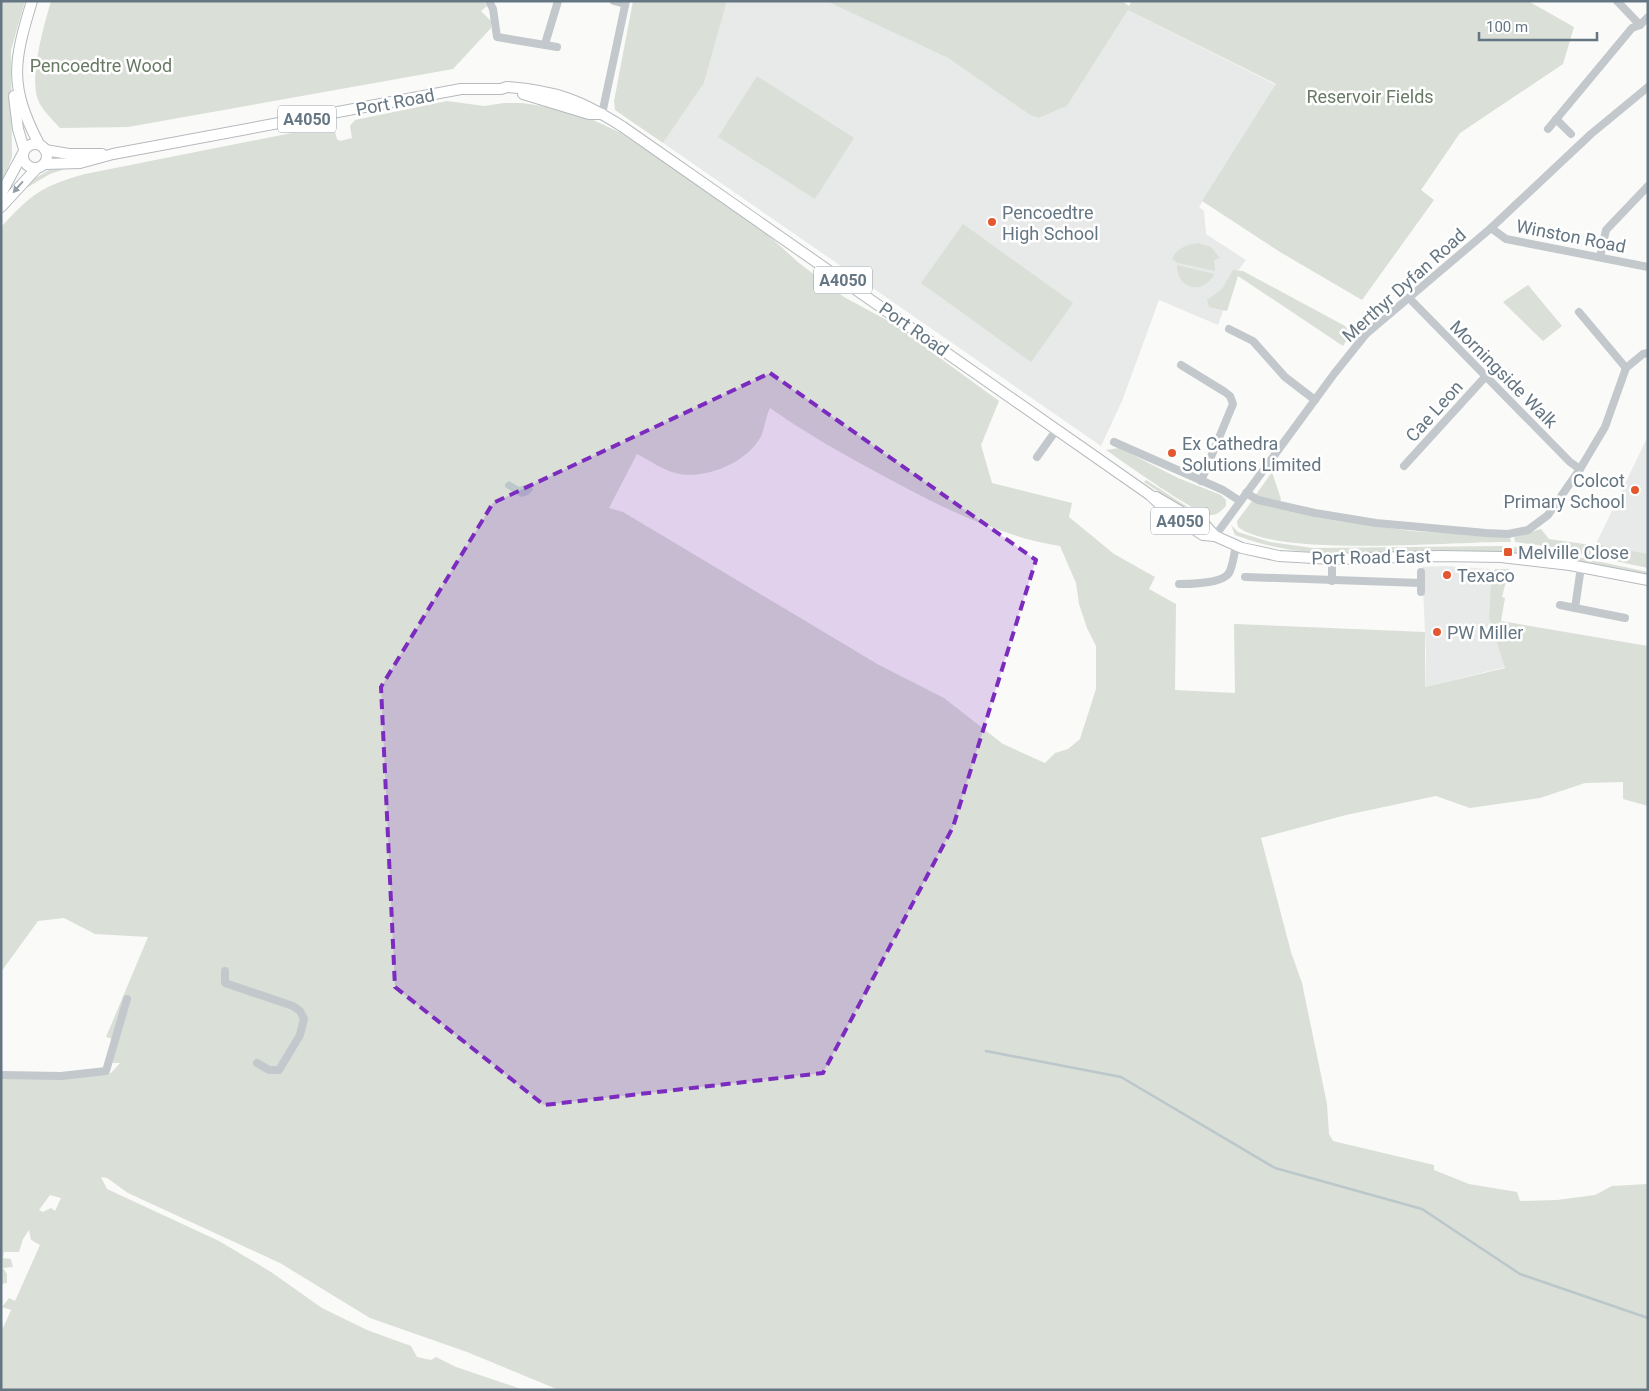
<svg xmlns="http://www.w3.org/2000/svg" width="1649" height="1391" font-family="Roboto,sans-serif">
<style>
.built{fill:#e8e9e9}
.green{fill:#dadfd7;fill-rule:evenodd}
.water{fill:#bbc7cb}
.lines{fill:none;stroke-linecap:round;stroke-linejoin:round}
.stream{stroke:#bbc7cb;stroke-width:2.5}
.major-casing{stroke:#b5babe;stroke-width:12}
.minor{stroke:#c3c8cc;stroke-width:8}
.major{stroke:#fff;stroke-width:10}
.oneway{fill:#939fa8}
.marked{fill:#7b2cbf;fill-opacity:0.2;stroke:#7b2cbf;stroke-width:4;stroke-dasharray:10 6;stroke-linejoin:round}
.poi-dot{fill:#e4572e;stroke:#fff;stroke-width:2}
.labels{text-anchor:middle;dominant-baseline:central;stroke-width:5;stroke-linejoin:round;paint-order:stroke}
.shield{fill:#fff;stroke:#939fa8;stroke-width:1}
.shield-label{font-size:16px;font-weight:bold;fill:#657683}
.park-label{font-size:18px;fill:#687a64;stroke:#fff}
.street-label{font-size:18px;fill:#657683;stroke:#fff}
.poi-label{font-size:18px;fill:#657683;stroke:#fff;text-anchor:start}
</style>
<rect width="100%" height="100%" fill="#fafaf8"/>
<!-- built -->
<g class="built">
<path d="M727,1H826L948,58L1030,115L1039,118L1067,106L1128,10L1276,85L1199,207L1204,211L1206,234L1246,260L1237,272L1218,325L1159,300L1122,401L1101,446L663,143L704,83Z"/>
<path d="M1648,436V554L1596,544Z"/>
<path d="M1445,566L1491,569L1489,618L1505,667L1425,687L1426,653L1422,567Z"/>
</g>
<!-- green -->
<g class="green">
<path d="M1,1H25L11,50L12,157L1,188Z"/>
<path d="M51,1H483L487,6L481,11L491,21V28L453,69L128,127L60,128C53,120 42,110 38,100C29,77 44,25 51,1Z"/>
<path d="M633,1H727L704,83L663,143L615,110L614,101Z"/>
<path d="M826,1H1122L1129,6L1132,1H1528L1574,27L1563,64L1460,133L1421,190L1434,200L1362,300L1280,252L1202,201L1276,84L1128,10L1067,106L1039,118L1030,115L948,58Z"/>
<path d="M757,76L854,138L815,199L718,137Z"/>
<path d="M447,101L484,106L504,103H522L548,107L576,116L578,113L619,132L677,171L769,236L799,263L844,297L892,323L999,401L981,445L992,483L1072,503L1069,517L1114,554L1155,577L1149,589L1176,604L1175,690L1235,693L1234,624L1425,632V687L1505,668L1489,618L1491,576L1495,569H1509L1502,597L1505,598L1501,621L1648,646V806L1623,799V782L1585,783L1540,798L1470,808L1436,796L1346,815L1261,838L1291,952L1302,983L1327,1104L1329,1134L1333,1141L1434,1165V1170L1469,1184L1517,1192L1520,1201L1557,1200L1595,1195L1612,1186L1648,1184V1390H559L467,1352L370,1318L280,1263L128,1193L107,1178L101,1177L107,1189L219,1241L271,1272L322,1308L367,1330L411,1346L417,1357L431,1360L436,1357L456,1367L524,1390H1V1322L3,1328L11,1310L2,1307L9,1298L15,1301L40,1245L31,1240L29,1230L23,1239L19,1252H4L3,1258L11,1259L13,1267L3,1268L7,1274V1283L1,1284V1078L111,1073L120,1063H113L110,1050L113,1039L106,1037L148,937L95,934L64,918L38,921L1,972V227C33,193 40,187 85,174L327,126L334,128L337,139L340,141L352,138L350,126L355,120ZM770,408C801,430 834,449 867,467C927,500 992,535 1060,546L1076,583L1079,604L1087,628L1096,646V689L1080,739L1068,749L1055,753L1045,763L1003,744L944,698L879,665L623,512L609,508L637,454C649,460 663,470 675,473C704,481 750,462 762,434C765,426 766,416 770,408ZM50,1195L61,1198L55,1211L51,1208L43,1212L39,1210Z"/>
<path d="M51,169H65L50,174L28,187L25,184Z"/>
<path d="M963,224L1073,303L1031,362L921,283Z"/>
<path d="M1198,243L1211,247L1220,258L1214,260L1215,271L1178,263L1172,259C1177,248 1186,245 1198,243Z"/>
<path d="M1177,265L1214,274C1203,296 1177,289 1177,265Z"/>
<path d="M1233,270L1243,271L1345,326L1348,330L1349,336L1343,346L1238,276L1227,311L1209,307L1207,300L1222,289Z"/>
<path d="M1528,285L1562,326L1543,341L1503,302Z"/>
<path d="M1119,448L1178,478L1221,495L1226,500V506C1222,510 1218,515 1211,515C1197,515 1122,461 1106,450Z"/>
<path d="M1272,472L1281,499L1280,502L1255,496Z"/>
<path d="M1146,480L1203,517L1201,520L1144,482Z"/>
<path d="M1252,501L1320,518L1367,525L1411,531L1510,537L1511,542C1454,541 1278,558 1238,527L1237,521Z"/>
<path d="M1231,525L1238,532L1270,542L1313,548L1502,546L1505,549L1501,553C1412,547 1320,568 1235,535Z"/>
<path d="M1541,529L1549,539L1591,545L1596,544L1648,554V568L1545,546L1515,542L1514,537Z"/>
<path d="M1512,547L1550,551L1648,572V575L1551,558L1510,553Z"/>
</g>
<!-- water -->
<path class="water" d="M509,481L519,487L530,484L533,490L528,495L521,497L505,487V484Z"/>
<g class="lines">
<!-- stream -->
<path class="stream" d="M986,1051L1121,1077L1275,1168L1422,1209L1520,1274L1648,1318"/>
<!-- major casing -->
<g class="major-casing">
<g id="major">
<path d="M32,1C13,63 9,86 39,144"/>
<path d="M523,94L589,114H602"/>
<path d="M14,96L18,129L24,149"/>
<circle cx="35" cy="156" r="12"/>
<path d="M45,150L69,154H102"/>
<path d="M45,164L80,163L113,154L461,89H501L507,87C557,91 581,100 623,127L1150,495L1169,513L1203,535L1215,536L1242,548L1279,556L1332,559L1440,556L1501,557L1570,565L1648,580"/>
<path d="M1,194L23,153"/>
<path d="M1,207L36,169"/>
<path d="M1156,497L1207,527L1215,536"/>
</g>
</g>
<!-- minor -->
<g class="minor">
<path d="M489,1L493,9L497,37L557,47"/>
<path d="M614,1L625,4"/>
<path d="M1617,1L1640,25"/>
<path d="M545,44L558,1"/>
<path d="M602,114L626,1"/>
<path d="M1556,119L1571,134"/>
<path d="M1548,129L1632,28L1640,25L1648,17"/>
<path d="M1491,228L1506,239L1648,267"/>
<path d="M1600,257L1606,230L1648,186"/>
<path d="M1409,298L1570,462L1580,469"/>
<path d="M1579,312L1626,368"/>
<path d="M1229,329L1253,341L1285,377L1315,400"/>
<path d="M1181,365L1225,392L1230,396L1233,404L1201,481"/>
<path d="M1114,442L1223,490L1240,501"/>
<path d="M1037,457L1057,429"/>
<path d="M1404,466L1486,376"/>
<path d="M1246,493L1258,500L1315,513L1376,523L1486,533L1508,534L1528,530L1548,515L1580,469L1605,427L1626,368L1643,354L1648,353"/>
<path d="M1215,536L1334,374L1366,334L1491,228L1591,134L1648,87"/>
<path d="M1332,559V581"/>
<path d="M1581,567L1575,608L1625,618"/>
<path d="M1421,572V592"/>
<path d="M1245,577L1421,583"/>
<path d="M1179,584C1190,584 1222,584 1229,573C1233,566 1234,554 1236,546"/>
<path d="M1560,605L1575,608"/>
<path d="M225,971V983L293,1006L300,1011L304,1019L300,1035L279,1070H269L257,1063"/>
<path d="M1,1075L61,1076L106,1071L127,999"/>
</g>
<!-- major -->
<use href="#major" class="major"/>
</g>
<!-- one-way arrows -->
<defs><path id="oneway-solid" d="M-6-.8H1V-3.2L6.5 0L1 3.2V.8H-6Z" transform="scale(1.25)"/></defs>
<use class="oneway" href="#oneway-solid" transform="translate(18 187) rotate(131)"/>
<!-- marked area -->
<path class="marked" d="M770,373L1036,560L953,827L823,1073L544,1105L395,987L381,687L493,503Z"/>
<!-- markers -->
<g class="poi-dot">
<circle cx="992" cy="222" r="5"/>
<circle cx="1172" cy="453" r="5"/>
<circle cx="1635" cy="490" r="5"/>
<rect x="1503" y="547" width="10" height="10" rx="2.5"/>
<circle cx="1447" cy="575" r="5"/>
<circle cx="1437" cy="632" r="5"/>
</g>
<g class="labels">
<!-- shield labels -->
<g class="shield">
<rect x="278" y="105.5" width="58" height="27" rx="4"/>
<rect x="814" y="266.5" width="58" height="27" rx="4"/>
<rect x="1151" y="507.5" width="58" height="27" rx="4"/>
</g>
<g class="shield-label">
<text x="307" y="119">A4050</text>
<text x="843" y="280">A4050</text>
<text x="1180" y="521">A4050</text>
</g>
<!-- park labels -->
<g class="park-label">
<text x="101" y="65">Pencoedtre Wood</text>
<text x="1370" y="96">Reservoir Fields</text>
</g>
<!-- street labels -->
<g class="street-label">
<text transform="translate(395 102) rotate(-11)">Port Road</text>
<text transform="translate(1571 236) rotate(11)">Winston Road</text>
<text transform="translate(1404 285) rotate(-42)">Merthyr Dyfan Road</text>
<text transform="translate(914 329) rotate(35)">Port Road</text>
<text transform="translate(1504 374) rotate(45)">Morningside Walk</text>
<text transform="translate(1434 411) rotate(-48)">Cae Leon</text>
<text transform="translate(1371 557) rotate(-1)">Port Road East</text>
</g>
<!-- poi labels -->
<g class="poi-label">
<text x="1002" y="212">Pencoedtre<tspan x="1002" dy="21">High School</tspan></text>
<text x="1182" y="443">Ex Cathedra<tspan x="1182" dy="21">Solutions Limited</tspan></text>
<text x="1625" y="480" text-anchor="end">Colcot<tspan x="1625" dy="21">Primary School</tspan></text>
<text x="1518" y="552">Melville Close</text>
<text x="1457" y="575">Texaco</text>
<text x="1447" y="632">PW Miller</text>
</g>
</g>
<!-- border -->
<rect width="1649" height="1391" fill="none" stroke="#657683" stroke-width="5"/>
<!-- scale -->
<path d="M1479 32v8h118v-8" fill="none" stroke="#657683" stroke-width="2.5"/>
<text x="1486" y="32" font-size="15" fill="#657683" stroke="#ffffff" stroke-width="4" paint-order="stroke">100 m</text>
</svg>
